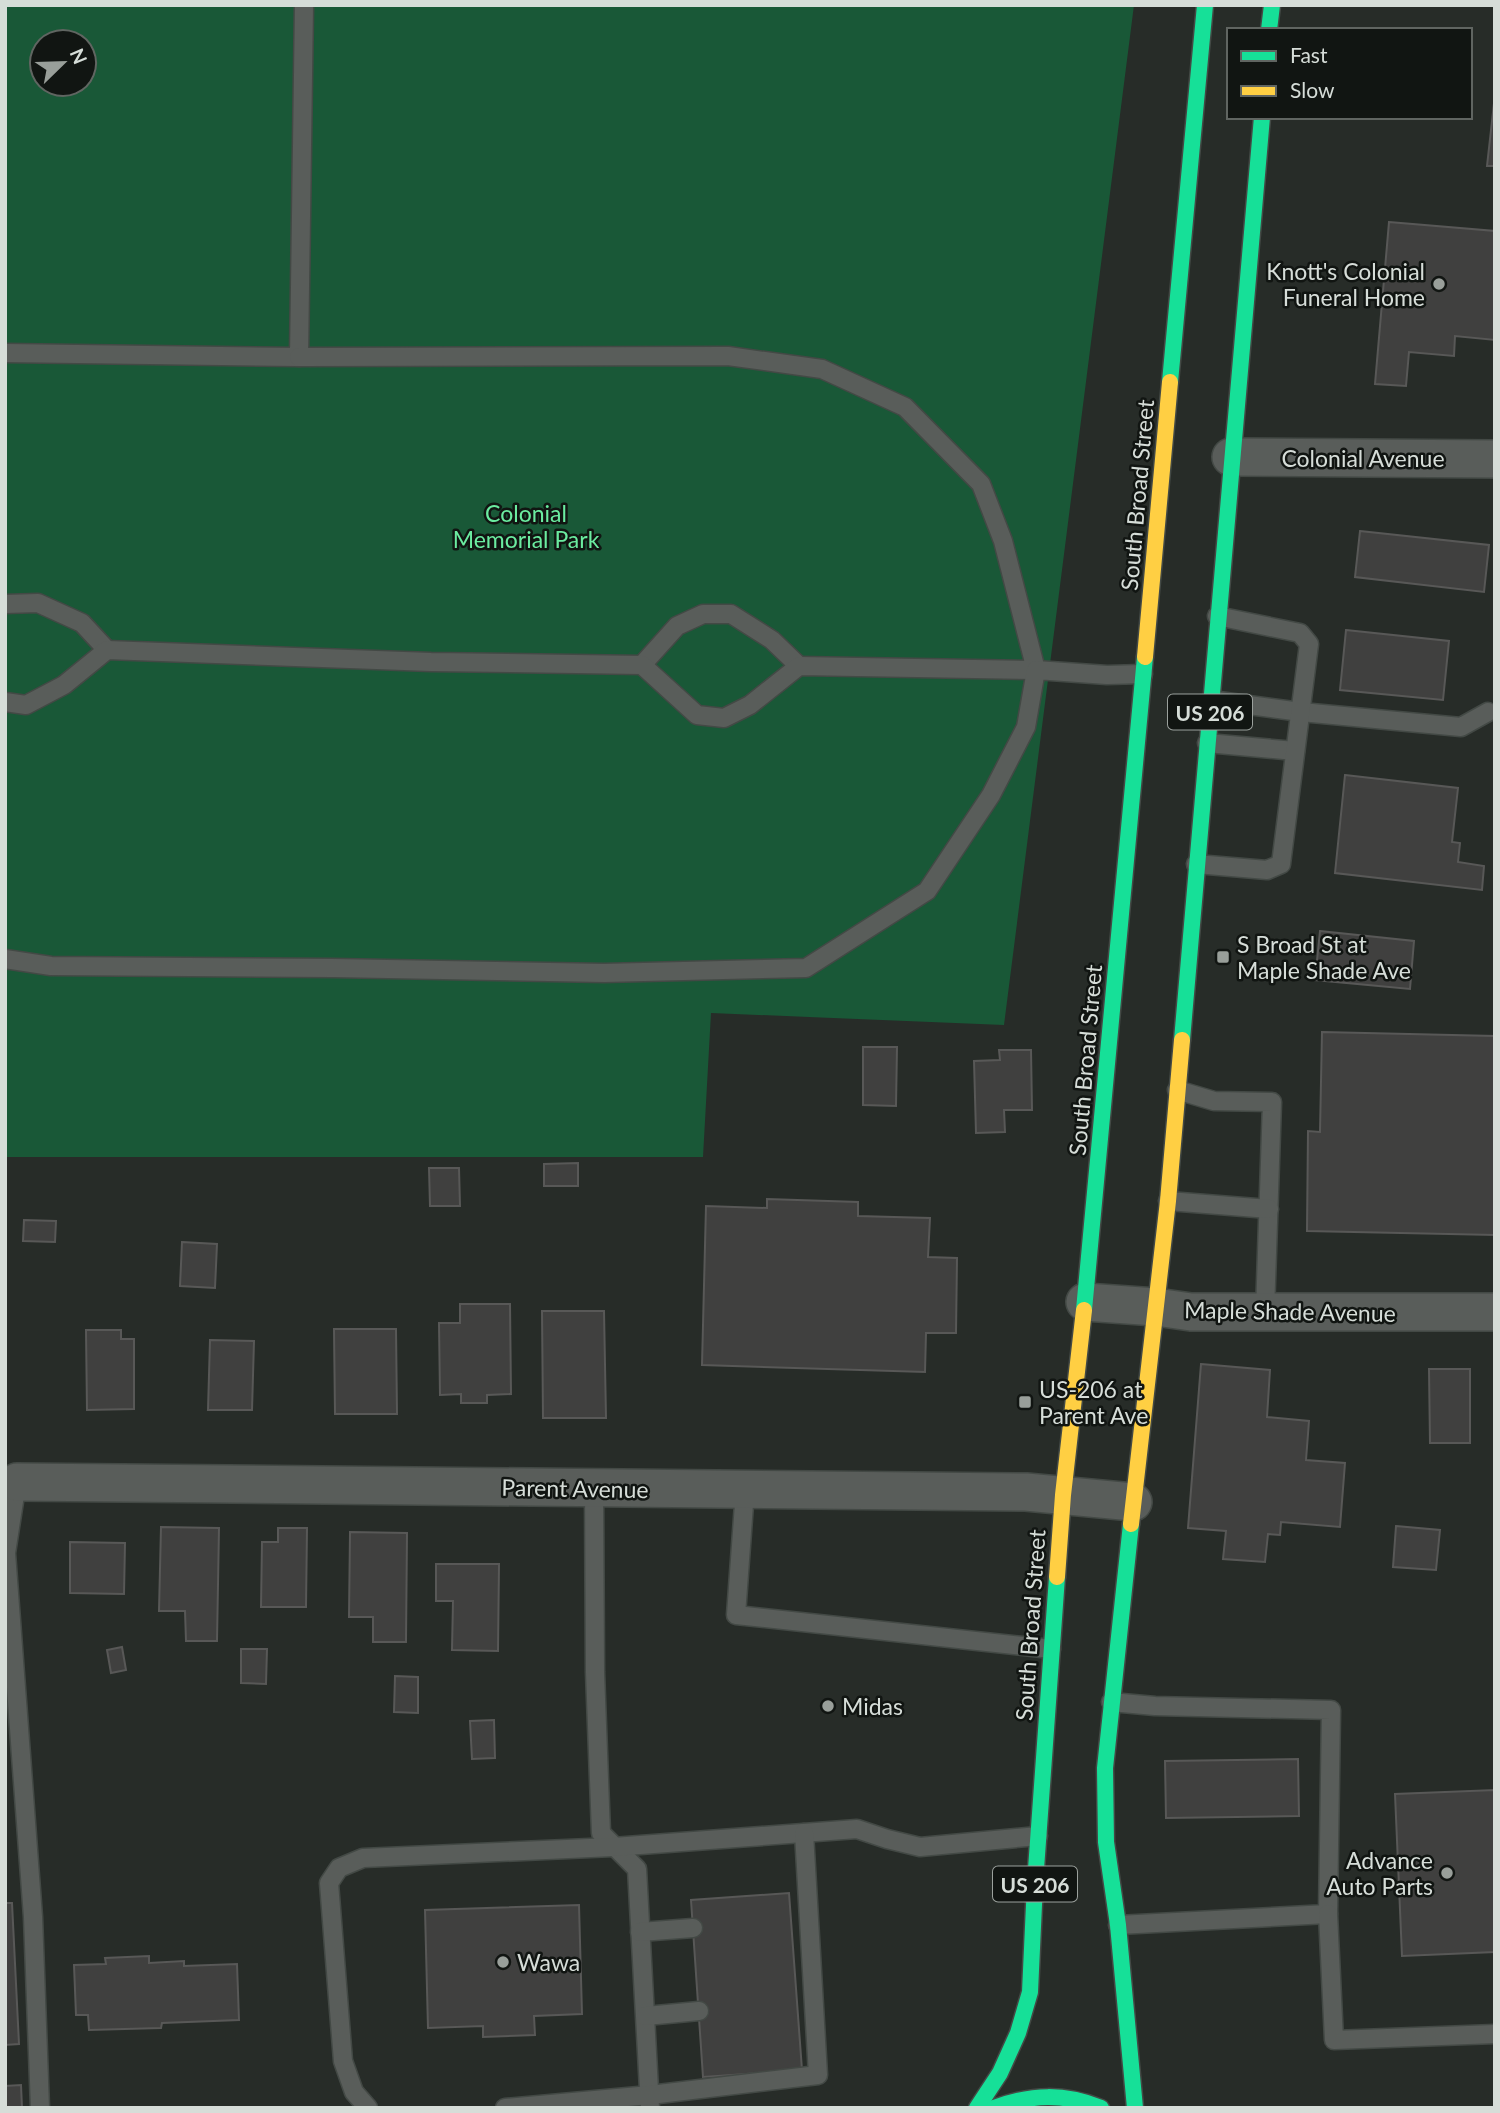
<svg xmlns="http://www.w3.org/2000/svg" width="1500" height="2113" font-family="Lato,sans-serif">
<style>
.green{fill:#195837;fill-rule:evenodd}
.building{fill:#40403f;stroke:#585857;stroke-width:2}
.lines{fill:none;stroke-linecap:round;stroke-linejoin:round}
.lane-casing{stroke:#434945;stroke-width:21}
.street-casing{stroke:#434945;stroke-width:40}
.fast-casing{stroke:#434945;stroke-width:19}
.slow-casing{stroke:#434945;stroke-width:19}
.lane{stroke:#595d5a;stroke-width:18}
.street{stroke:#595d5a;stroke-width:37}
.fast{stroke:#16e098;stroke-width:16}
.slow{stroke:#ffcf43;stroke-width:16}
.poi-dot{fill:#999f9a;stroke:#111512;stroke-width:2.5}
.labels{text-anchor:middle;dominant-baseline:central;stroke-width:5;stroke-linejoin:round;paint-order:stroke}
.shield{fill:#111512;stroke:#9ba19d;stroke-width:2}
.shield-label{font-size:21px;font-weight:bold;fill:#d6ddd8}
.poi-label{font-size:23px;fill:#d6ddd8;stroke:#111512;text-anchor:start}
.street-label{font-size:23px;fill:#d6ddd8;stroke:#111512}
.park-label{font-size:23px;fill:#6beca0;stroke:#111512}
</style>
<rect width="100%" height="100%" fill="#272c28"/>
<!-- green -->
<path class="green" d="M5,5H1134L1004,1025L711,1013L703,1157H5ZM42,42H84V84H42Z"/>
<!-- building -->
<g class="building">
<path d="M1495,94V166H1487Z"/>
<path d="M1389,222L1495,231V340L1455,336L1454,356L1409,352L1406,386L1375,384Z"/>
<path d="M1360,531L1489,545L1484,592L1355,577Z"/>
<path d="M1346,630L1449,641L1443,700L1340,690Z"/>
<path d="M1345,775L1458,788L1452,842L1460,843L1458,862L1484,866L1482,890L1335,873Z"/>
<path d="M1320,931L1414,941L1410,989L1315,980Z"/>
<path d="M1322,1032L1495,1036V1235L1307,1231L1308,1131L1320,1132Z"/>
<path d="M863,1047H897L896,1106L863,1105Z"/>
<path d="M999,1050H1031L1032,1110H1004L1005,1132L976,1133L974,1061L1000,1060Z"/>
<path d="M578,1163V1186H544V1164Z"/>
<path d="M429,1168H459L460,1206H430Z"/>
<path d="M767,1199L858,1202V1216L930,1218L928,1257L957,1258L956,1333H926L925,1372L702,1365L706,1206L767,1208Z"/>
<path d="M24,1220L56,1221L55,1242L23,1241Z"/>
<path d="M182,1242L217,1244L215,1288L180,1286Z"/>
<path d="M460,1304H510L511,1394L487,1395V1403H461V1394L440,1395L439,1323H460Z"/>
<path d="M542,1311H604L606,1418H543Z"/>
<path d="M334,1329H396L397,1414H335Z"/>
<path d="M86,1330H121V1339H134V1409L87,1410Z"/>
<path d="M210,1340L254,1341L252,1410H208Z"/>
<path d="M1201,1364L1270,1370L1267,1417L1309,1421L1306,1460L1345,1463L1340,1527L1281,1522L1280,1535L1268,1534L1265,1562L1223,1559L1226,1531L1188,1528Z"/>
<path d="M1429,1369H1470V1443H1430Z"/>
<path d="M1396,1526L1440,1530L1436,1570L1393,1567Z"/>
<path d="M161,1527L219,1528L217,1641H186L185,1611H159Z"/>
<path d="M278,1528H307L306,1607H261L262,1542H278Z"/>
<path d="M350,1532L407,1533L406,1642H373V1617H349Z"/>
<path d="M70,1542L125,1543L124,1594L70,1593Z"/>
<path d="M436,1564H499L498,1651L452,1650L453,1601H436Z"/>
<path d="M122,1647L126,1670L111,1673L107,1650Z"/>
<path d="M241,1649H267L266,1684L241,1683Z"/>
<path d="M395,1676L418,1677V1713L394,1712Z"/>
<path d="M494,1720L495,1758L472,1759L470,1721Z"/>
<path d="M1298,1759L1299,1816L1166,1818L1165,1761Z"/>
<path d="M1495,1790V1952L1402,1956L1395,1794Z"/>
<path d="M789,1893L802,2070L703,2077L691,1900Z"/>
<path d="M5,1903H12L19,2044L5,2045Z"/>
<path d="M579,1905L582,2014L534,2016L535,2035L483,2037V2026L428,2028L425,1910Z"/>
<path d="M149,1956V1963L184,1961V1966L237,1964L239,2020L162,2023L161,2028L89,2030L88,2015H76L74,1965L106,1964L105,1958Z"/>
<path d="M21,2085L22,2108H5V2086Z"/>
</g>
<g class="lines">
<!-- lane casing -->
<g class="lane-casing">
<g id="lane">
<path d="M5,353L299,357L304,5"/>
<path d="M5,604L38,603L82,623L107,650"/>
<path d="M642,665L677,626L703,614H731L772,640L799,666"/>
<path d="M1211,700L1301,712L1461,727L1488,712"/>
<path d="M5,702L26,705L64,685L107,650L431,662L642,665L697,715L724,718L750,705L799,666L1036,670L1003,541L981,484L905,407L822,369L728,356L299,357"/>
<path d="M1207,743L1295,751"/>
<path d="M1196,864L1267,870L1281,864L1309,644L1300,633L1217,616"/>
<path d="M5,959L51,966L333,968L604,973L806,968L927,891L991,795L1026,727L1036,670L1107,675L1143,674"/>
<path d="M1177,1090L1214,1101L1272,1102L1265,1312"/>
<path d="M1168,1201L1269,1209"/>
<path d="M17,1482L6,1553L33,1917L40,2108"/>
<path d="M594,1488L595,1672L601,1833L637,1869L650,2108"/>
<path d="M745,1490L736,1615L1051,1649"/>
<path d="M1111,1702L1155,1706L1331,1710L1328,1914L1118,1925"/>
<path d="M1328,1914L1334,2040L1495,2034"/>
<path d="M640,1932L693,1928"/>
<path d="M646,2016L699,2011"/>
<path d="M368,2108L354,2092L343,2061L329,1883L339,1868L363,1858L613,1847L857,1829L887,1839L920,1847L1038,1836"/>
<path d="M505,2108L650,2095L818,2075L804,1833"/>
</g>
</g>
<!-- street casing -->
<g class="street-casing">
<g id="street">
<path d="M1231,457L1495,459"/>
<path d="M1085,1302L1156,1307L1191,1312H1495"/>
<path d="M17,1482L1026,1492L1133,1502"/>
</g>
</g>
<!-- fast casing -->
<g class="fast-casing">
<g id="fast">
<path d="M1269,30L1272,5"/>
<path d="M1170,382L1205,5"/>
<path d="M1182,1040L1262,117"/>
<path d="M1084,1310L1145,657"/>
<path d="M1131,1524L1105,1768L1106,1842L1118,1925L1135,2108"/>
<path d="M977,2108L1000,2073L1018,2033L1030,1992L1035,1883L1057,1577"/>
<path d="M994,2108C1032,2094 1064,2093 1101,2108"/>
</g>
</g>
<!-- slow casing -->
<g class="slow-casing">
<g id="slow">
<path d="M1145,657L1170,382"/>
<path d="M1131,1524L1168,1201L1182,1040"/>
<path d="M1057,1577L1063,1495L1084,1310"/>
</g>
</g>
<!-- lane -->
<use href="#lane" class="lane"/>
<!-- street -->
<use href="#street" class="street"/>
<!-- fast -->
<use href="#fast" class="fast"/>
<!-- slow -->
<use href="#slow" class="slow"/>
</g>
<!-- markers -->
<g class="poi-dot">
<circle cx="1439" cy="284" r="7"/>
<rect x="1216" y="950" width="14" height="14" rx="3.5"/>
<rect x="1018" y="1395" width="14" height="14" rx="3.5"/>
<circle cx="828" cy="1706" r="7"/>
<circle cx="1447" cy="1873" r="7"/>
<circle cx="503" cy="1962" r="7"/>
</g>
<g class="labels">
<!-- shield labels -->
<g class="shield">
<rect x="1168" y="694.5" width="84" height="35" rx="5"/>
<rect x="993" y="1866.5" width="84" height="35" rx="5"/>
</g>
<g class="shield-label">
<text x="1210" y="712">US 206</text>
<text x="1035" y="1884">US 206</text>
</g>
<!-- poi labels -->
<g class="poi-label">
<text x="1425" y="271" text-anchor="end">Knott's Colonial<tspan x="1425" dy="26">Funeral Home</tspan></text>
<text x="1237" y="944">S Broad St at<tspan x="1237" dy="26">Maple Shade Ave</tspan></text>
<text x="1039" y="1389">US-206 at<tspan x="1039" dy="26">Parent Ave</tspan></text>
<text x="842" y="1706">Midas</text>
<text x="1433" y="1860" text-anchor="end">Advance<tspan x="1433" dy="26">Auto Parts</tspan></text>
<text x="517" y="1962">Wawa</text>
</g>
<!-- street labels -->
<g class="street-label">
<text x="1363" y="458">Colonial Avenue</text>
<text transform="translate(1137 495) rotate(-85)">South Broad Street</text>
<text transform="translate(1085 1060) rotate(-85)">South Broad Street</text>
<text transform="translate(1290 1311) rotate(1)">Maple Shade Avenue</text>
<text transform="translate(575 1488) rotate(1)">Parent Avenue</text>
<text transform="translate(1030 1625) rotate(-86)">South Broad Street</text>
</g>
<!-- park labels -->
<g class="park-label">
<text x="526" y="513">Colonial<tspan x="526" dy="26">Memorial Park</tspan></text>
</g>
</g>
<!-- border -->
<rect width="1500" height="2113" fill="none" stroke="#d6ddd8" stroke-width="14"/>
<!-- legend -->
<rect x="1227" y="28" width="245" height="91" fill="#111512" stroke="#606561" stroke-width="2"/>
<rect x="1241" y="51" width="35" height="10" fill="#16e098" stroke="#606561" stroke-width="2"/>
<text x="1290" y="63" font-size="21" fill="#d6ddd8">Fast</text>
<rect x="1241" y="86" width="35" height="10" fill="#ffcf43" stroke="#606561" stroke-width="2"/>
<text x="1290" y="98" font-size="21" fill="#d6ddd8">Slow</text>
<!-- north arrow -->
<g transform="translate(63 63) rotate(67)"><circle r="33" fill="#111512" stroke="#606561" stroke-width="2"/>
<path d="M0-5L12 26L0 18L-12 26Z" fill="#999f9a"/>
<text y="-10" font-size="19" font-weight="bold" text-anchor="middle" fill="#d6ddd8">N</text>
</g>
</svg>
